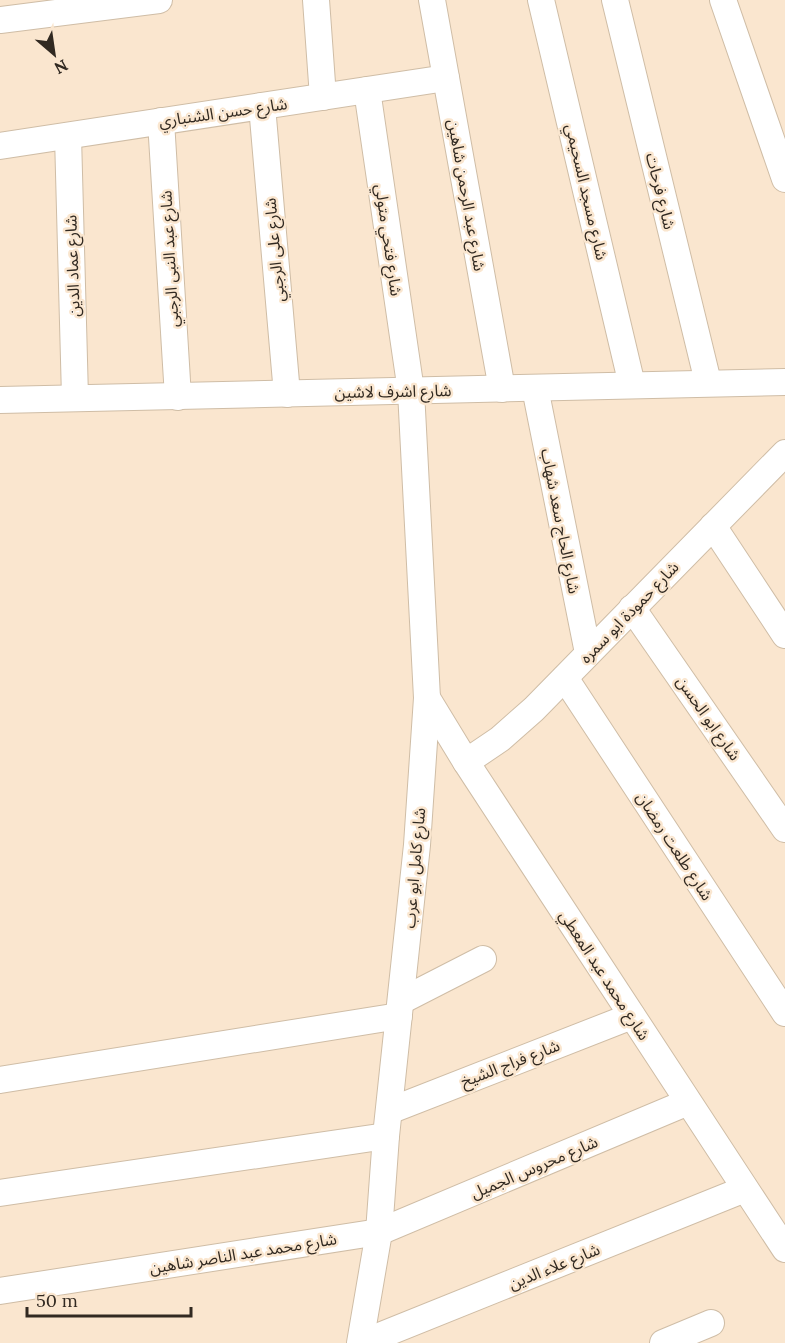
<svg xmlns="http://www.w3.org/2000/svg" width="785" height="1343" font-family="Lora,'Noto Sans Arabic',serif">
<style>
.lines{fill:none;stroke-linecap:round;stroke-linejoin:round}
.street-casing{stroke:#cfbda6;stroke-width:28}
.street{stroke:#fff;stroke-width:26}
.labels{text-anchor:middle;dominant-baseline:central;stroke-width:5;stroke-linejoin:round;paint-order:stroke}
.street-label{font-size:16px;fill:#312921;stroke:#fae6cf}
</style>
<rect width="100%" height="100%" fill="#fae6cf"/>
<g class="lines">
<!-- street casing -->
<g class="street-casing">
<g id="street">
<path d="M316,0L323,97"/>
<path d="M432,0L502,389"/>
<path d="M541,0L632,385"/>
<path d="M615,0L708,382"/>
<path d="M723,0L785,179"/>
<path d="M0,20L159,0"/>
<path d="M262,106L287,394"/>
<path d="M161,121L178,397"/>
<path d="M68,136L75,397"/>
<path d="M0,146L446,78"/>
<path d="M535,388L588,653"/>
<path d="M0,400L785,382"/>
<path d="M713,526L785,635"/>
<path d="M632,608L785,829"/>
<path d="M565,678L785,1013"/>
<path d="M427,698L466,762L785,1249"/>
<path d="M466,762L500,739L534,709L785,453"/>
<path d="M401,1001L483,959"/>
<path d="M0,1080L399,1016"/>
<path d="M389,1111L632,1016"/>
<path d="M0,1193L386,1136"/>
<path d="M0,1291L379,1232L688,1102"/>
<path d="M360,1343L379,1232L386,1136L417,845L427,698L411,391L367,90"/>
<path d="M362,1343L745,1189"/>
<path d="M663,1343L711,1323"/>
</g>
</g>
<!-- street -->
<use href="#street" class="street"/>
</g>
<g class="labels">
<!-- street labels -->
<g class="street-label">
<text transform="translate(223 112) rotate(-8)">شارع حسن الشنباري</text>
<text transform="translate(661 191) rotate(76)">شارع فرحات</text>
<text transform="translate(587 192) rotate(77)">شارع مسجد السحيمي</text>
<text transform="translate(467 195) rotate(80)">شارع عبد الرحمن شاهين</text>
<text transform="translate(389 240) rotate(82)">شارع فتحي متولي</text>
<text transform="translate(274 250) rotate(-95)">شارع على الرجبي</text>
<text transform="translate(169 259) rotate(-93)">شارع عبد النبى الرجبي</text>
<text transform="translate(72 266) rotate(-92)">شارع عماد الدين</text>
<text transform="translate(393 391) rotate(-1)">شارع اشرف لاشين</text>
<text transform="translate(561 521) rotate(79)">شارع الحاج سعد شهاب</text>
<text transform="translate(629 612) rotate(-46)">شارع حمودة ابو سمره</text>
<text transform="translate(709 718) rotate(55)">شارع ابو الحسن</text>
<text transform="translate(675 846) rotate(57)">شارع طلعت رمضان</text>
<text transform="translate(414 868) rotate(-85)">شارع كامل ابو عرب</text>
<text transform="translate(605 975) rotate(57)">شارع محمد عبد المعطي</text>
<text transform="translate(510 1063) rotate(-21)">شارع فراج الشيخ</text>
<text transform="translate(534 1167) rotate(-23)">شارع محروس الجميل</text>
<text transform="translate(243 1253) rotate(-9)">شارع محمد عبد الناصر شاهين</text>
<text transform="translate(554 1266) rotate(-22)">شارع علاء الدين</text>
</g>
</g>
<!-- north arrow -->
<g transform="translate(54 54) rotate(151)" stroke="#fae6cf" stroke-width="4.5" paint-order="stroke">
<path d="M0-4.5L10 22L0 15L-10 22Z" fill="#312921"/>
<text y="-9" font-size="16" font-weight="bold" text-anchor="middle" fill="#312921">N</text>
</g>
<!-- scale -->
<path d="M27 1307v9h164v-9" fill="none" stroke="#312921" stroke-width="3"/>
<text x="36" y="1307" font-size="18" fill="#312921" stroke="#fae6cf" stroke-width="4.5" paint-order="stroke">50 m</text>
</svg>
